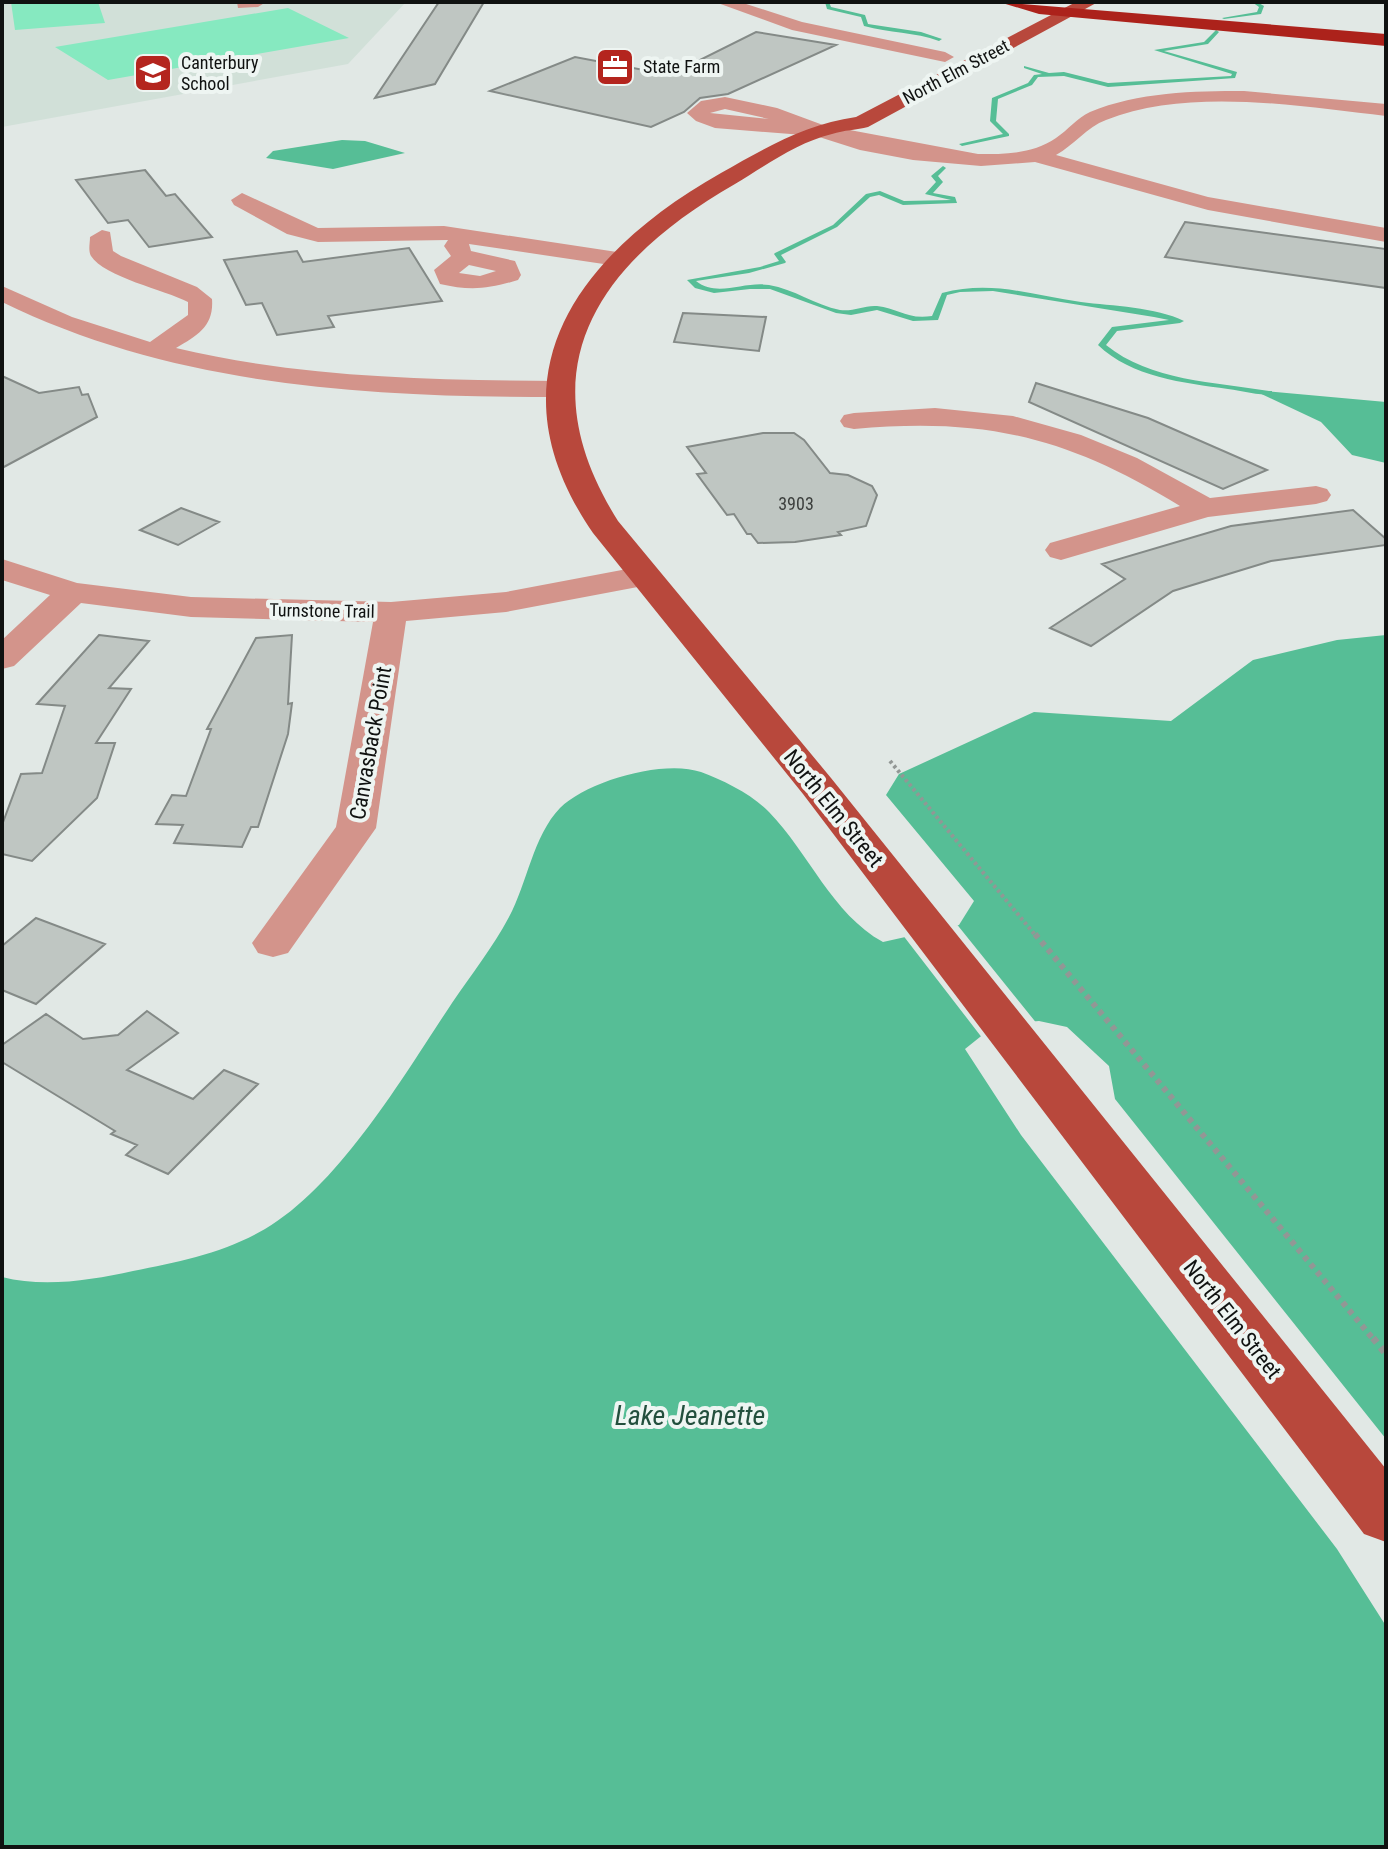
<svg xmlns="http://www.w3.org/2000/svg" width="1388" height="1849" font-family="'Roboto Condensed',sans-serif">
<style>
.built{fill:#d1e0d8}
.green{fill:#86e9c0}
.water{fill:#56be96}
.pier{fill:#e1e8e5}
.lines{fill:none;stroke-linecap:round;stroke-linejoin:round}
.stream{fill:#56be96;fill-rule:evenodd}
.building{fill:#bfc6c2;stroke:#848a87;stroke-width:2}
.path-far2{stroke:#929795;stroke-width:4;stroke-dasharray:3 3;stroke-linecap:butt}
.path-far1{stroke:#929795;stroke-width:6;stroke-dasharray:5 5;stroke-linecap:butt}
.path{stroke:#929795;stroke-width:7;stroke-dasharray:6 6;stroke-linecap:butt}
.minor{fill:#d3948b;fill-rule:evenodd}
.major{fill:#b8483c;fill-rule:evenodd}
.highway{fill:#ac221b;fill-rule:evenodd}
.labels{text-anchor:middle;stroke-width:8;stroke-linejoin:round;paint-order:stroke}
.far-poi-label{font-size:18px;fill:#101211;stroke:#eef5f2;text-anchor:start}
.far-street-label{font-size:18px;fill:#101211;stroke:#eef5f2}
.number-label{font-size:18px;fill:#3c3f3d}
.street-label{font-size:22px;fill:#101211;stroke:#eef5f2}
.near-water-label{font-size:28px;font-style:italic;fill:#234f3d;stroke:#eef5f2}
</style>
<rect width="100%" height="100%" fill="#e1e8e5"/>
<path class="built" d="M2,2H406L348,64L2,127Z"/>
<path class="green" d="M11,2H98L105,23L15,30Z
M288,8L349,38L108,80L55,47Z"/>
<path class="water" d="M342,140L365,141L405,153L333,169L266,158L273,151Z
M1253,390L1386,402V463L1352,455L1321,422Z
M1386,635V1439L1115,1099L1109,1066L1067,1027L1039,1021L995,1025L965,1049L1021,1135L1337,1549L1386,1626V1847H2V1277C44,1288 92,1280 133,1271C179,1262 224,1253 265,1229C340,1185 404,1075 452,1003C471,975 493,947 509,917C527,884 533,836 560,808C587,781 664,759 701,772C723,780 753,795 769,812C809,853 832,914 883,942L959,925L974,901L886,795L899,774L1034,712L1171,721L1253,660L1337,640Z"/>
<path class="pier" d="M955,922L1038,1025L996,1029L983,1039L902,934Z"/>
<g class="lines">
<path class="stream" d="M825,2H829L831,7L865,15L868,24L921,32L942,39L939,41C915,32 889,33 864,26L861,17L827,9Z
M1252,2H1257L1264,6L1261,14L1224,19L1222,18L1257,12L1259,7Z
M1216,30L1219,32L1208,44L1164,51L1237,72L1235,78L1108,87L1064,76L1038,77L1032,85L998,99L996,121L1009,134V136L962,146L959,144L1003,134L990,121L992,98L1028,83L1034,75L1042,74L1024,68V66L1049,73L1064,72L1108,83L1231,76L1232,74L1154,50L1204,42Z
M943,166L946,168L938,176L943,182L933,193L955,197L957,203L903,205L879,195L870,197L837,227L781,255L786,262L785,263L749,273L696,281C717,298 744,281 769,285C794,289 815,305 840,310C853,312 864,305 877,306C898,308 907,320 932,316L942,293C992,280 1032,295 1081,302C1112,306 1156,307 1184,321L1180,323L1117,331L1106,345C1150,381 1215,382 1269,391H1272V395C1258,395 1242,391 1228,389C1184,383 1131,377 1098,345L1112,327L1169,320L1154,317L993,291L960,292L947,295L938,320L913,321L877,310L851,315L836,313L770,289H750L714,293L695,288L687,280L760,267L779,261L774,254L775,253L833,225L866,194L880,191L904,201L951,200L925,194L936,182L931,176Z"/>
</g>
<path class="building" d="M439,2H484L435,84L375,98Z
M756,32L836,45L728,94L700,98L684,112L651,127L490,91L575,57L670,75Z
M145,170L166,196L175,194L212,237L149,247L128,220L108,223L76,180Z
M1185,222L1386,249V288L1165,257Z
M409,248L442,301L328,316L334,327L277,335L262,303L246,305L224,260L297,251L303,262Z
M683,313L766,317L759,351L674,342Z
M2,376L39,393L79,387L82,395L88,394L97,417L2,468Z
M1036,383L1148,418L1267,470L1223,489L1029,402Z
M763,433H794L804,440L830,473L848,475L872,486L877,495L866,526L838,532L841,535L795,542L758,543L751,534H747L734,514L727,515L697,474L706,473L687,447Z
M181,508L219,522L178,545L140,530Z
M1353,510L1386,539V545L1271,561L1173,591L1091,646L1050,628L1125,579L1102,564L1231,526Z
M99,635L149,641L109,688L131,689L96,743H115L97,798L32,861L2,854V825L21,774L42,773L65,706L37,704Z
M292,635L288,704L292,703L288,734L258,827H251L242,847L174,843L183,825L156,824L172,795L186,796L211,729H207L256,638Z
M36,918L105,944L36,1004L2,990V946Z
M147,1011L178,1033L127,1070L193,1099L224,1070L258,1084L168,1174L126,1155L137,1145L111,1134L115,1131L2,1062V1045L46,1014L83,1039L118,1035Z"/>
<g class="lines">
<path class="path-far2" d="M890,761L1036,936"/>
<path class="path-far1" d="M1035,934L1374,1340"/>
<path class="path" d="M1373,1338L1386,1354"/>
<path class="minor" d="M237,2H266L258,7L238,8Z
M715,2H740L802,22L945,52L954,57L945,62L792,30Z
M1244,91L1386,104V116C1300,106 1188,87 1106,120C1087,127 1074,145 1056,155L1208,197L1386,228V242L1208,210L1035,162L981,166L913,160L860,150L816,136L715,128L696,121L687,113L701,101L725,97L777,108L823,125L978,154C1006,154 1033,154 1056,138C1068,130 1077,118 1090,112C1138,92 1194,91 1244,91ZM725,109L769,119L710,113Z
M242,193L318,228L444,226L617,252L629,259L617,266L469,244L471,251L515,261L521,275L518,280C489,289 470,291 440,284L434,270L451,256L444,246L448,240L318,242L287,234L234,205L231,200ZM469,265L496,271L480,276L459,273Z
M102,230L110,232L113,251L121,256L197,287L212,299C214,326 198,335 176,348C301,378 431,380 559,381L569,383L573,389L569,395L559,397C368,397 176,387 2,302V286L72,317L150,342L188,315V302C165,290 104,277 91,256C88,251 90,243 90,237Z
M935,408L1013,416L1081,435L1137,458L1210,498L1316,486L1327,489L1331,495L1327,501L1316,504L1208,517L1061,560L1050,557L1045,550L1050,543L1180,506C1067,437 985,417 854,429L844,427L840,421L844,415L854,413Z
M2,559L77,583L191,597L391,602L506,592L643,566L654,569L659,576L654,583L643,586L506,612L406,621L376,828L288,953L273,957L258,953L252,943L336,827L373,622L191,617L81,603L14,666L2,669V640L50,595L2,580Z"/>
<path class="major" d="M1076,2H1098L868,127C857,130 844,130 832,134C798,142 765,166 735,184C597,263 523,370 618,521L831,778L1386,1469V1542L1364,1534L803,794L593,533C485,376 578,254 721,173C765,148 806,124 856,117Z"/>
<path class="highway" d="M999,2L1386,34V46L1039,14Z"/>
</g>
<defs>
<symbol id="office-square" viewBox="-11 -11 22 22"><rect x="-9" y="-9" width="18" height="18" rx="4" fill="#b4251e" stroke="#eef5f2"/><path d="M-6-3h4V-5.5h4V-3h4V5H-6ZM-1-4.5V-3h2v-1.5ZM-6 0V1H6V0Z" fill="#fff"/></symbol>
<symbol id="school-square" viewBox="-11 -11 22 22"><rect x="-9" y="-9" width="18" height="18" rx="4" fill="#b4251e" stroke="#eef5f2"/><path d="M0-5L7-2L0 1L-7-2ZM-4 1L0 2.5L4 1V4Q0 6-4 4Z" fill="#fff"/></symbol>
</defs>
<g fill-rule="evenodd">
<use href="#office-square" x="593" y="45" width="44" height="44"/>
<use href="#school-square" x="131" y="51" width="44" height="44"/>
</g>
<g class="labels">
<g class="far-poi-label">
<text x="181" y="69">Canterbury<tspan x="181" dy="21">School</tspan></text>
<text x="643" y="73">State Farm</text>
</g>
<g class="far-street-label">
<text transform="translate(956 72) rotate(-28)" y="6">North Elm Street</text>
<text transform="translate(322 611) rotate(1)" y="6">Turnstone Trail</text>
</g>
<g class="number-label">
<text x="796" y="510">3903</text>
</g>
<g class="street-label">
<text transform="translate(370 743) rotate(-80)" y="8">Canvasback Point</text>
<text transform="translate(834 808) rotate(51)" y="8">North Elm Street</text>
<text transform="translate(1233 1319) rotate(52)" y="8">North Elm Street</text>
</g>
<g class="near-water-label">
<text x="690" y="1425">Lake Jeanette</text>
</g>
</g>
<rect width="1388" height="1849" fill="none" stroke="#101211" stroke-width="8"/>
</svg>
